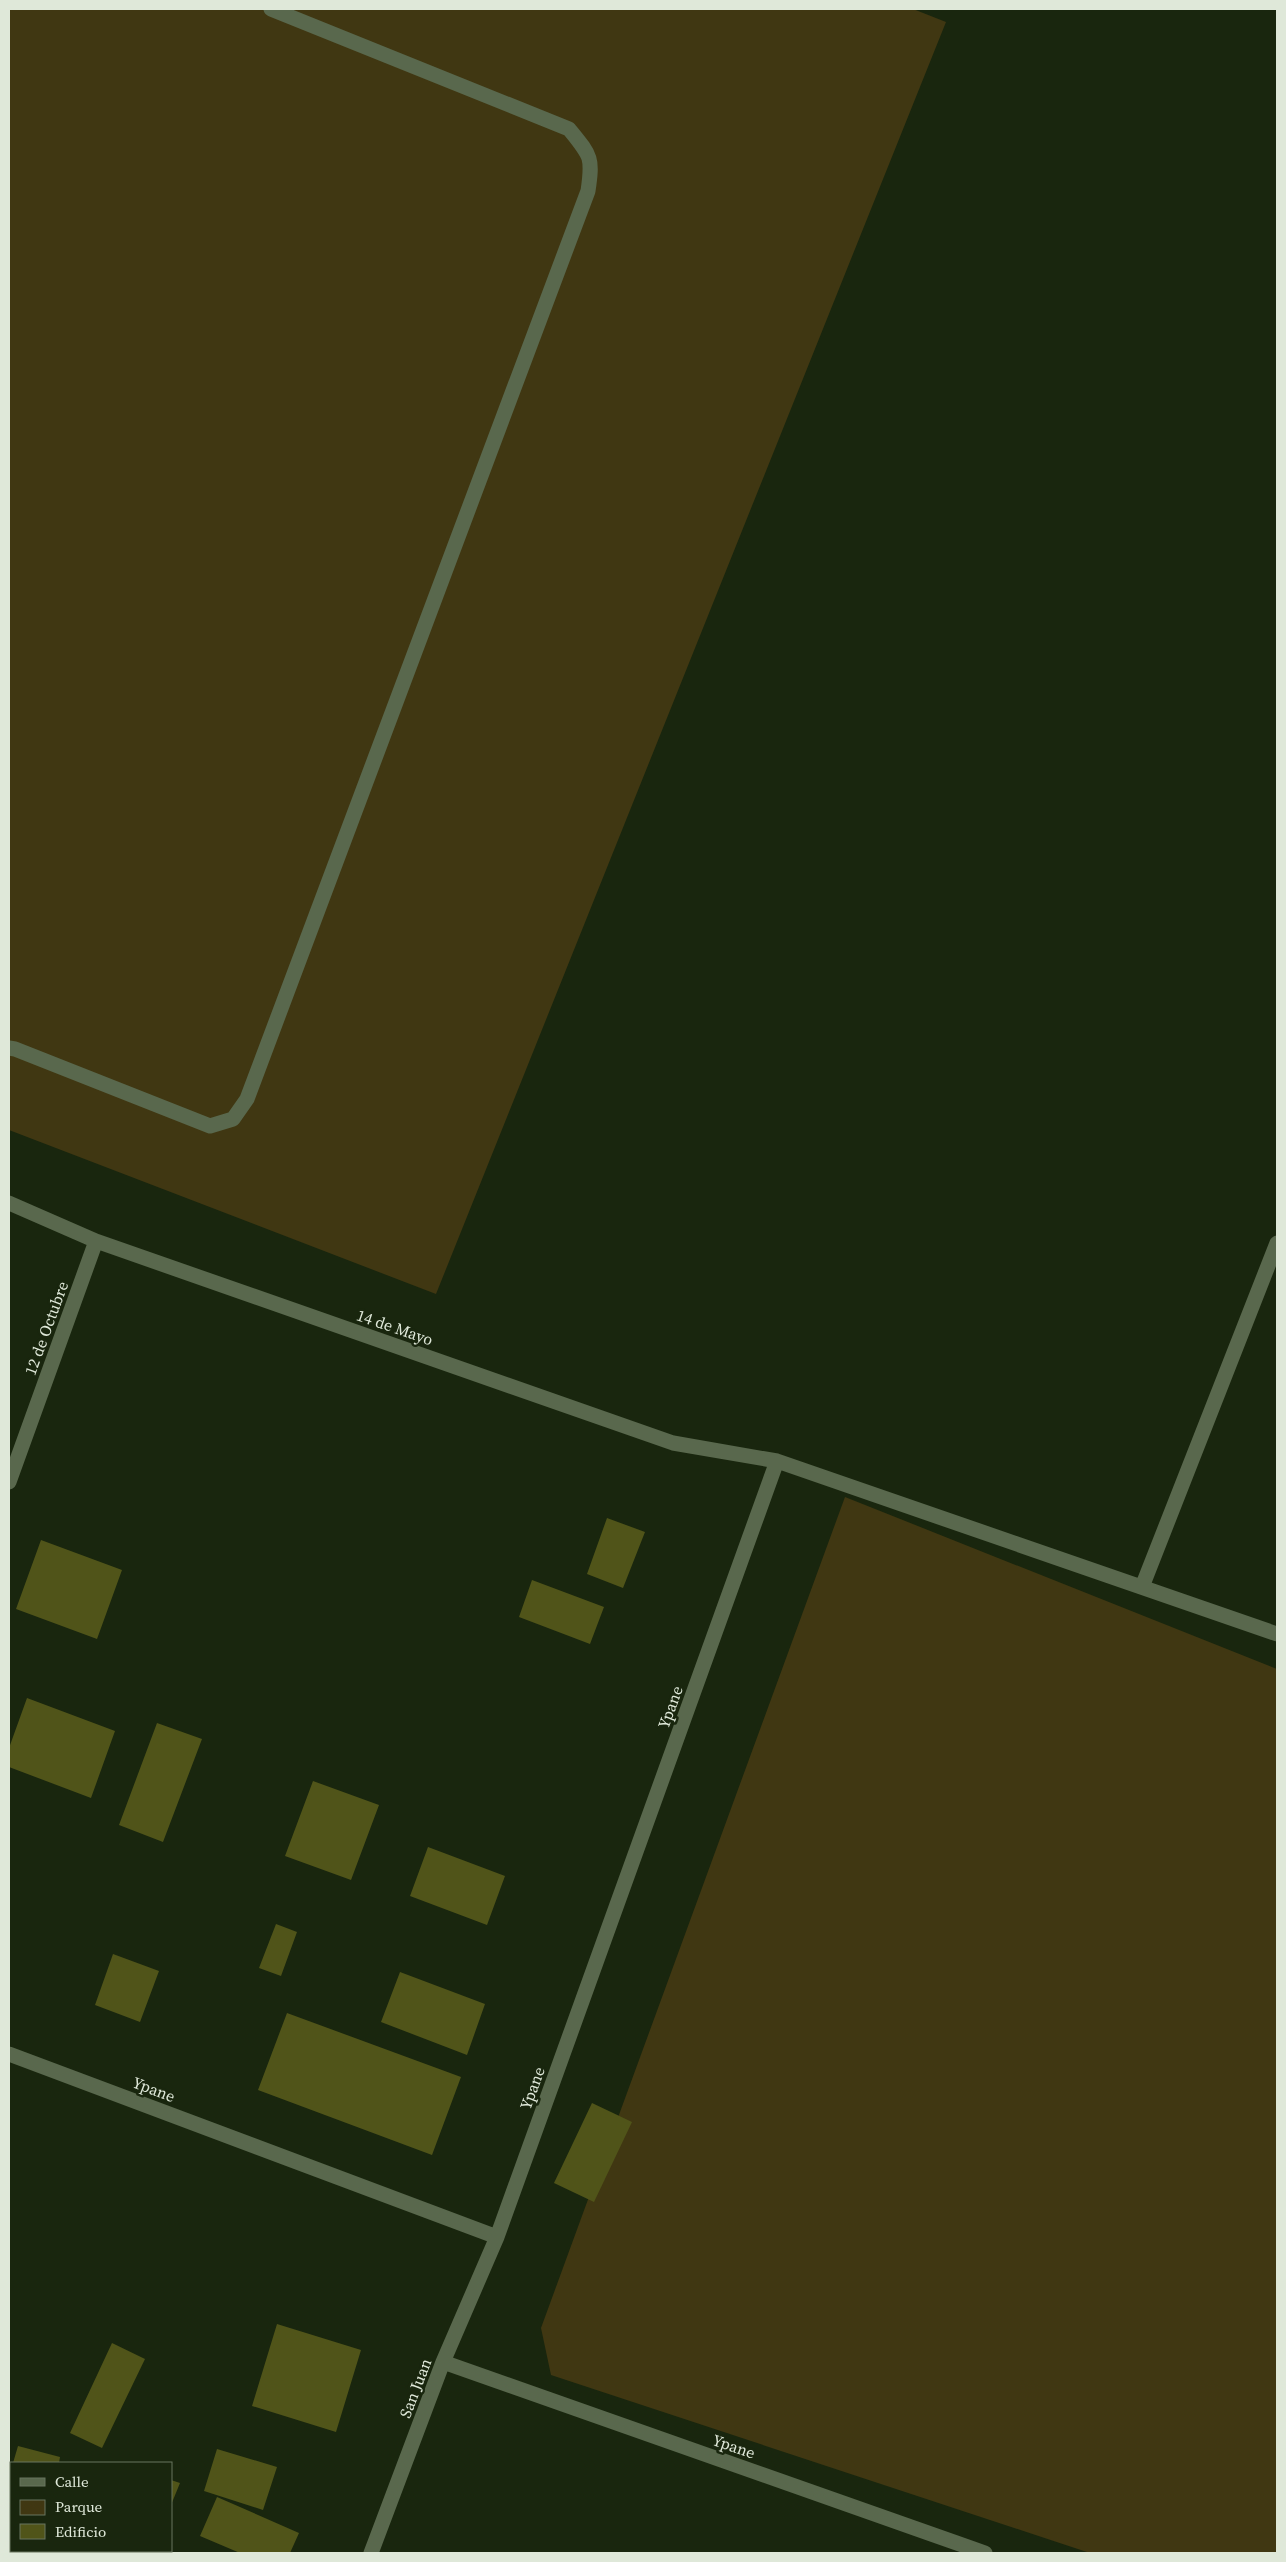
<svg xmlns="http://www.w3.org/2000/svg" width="1286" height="2562" font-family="'Source Serif 4',serif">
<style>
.green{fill:#403712}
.building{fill:#505419}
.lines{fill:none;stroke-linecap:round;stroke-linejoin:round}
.minor{stroke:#59684d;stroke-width:15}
.labels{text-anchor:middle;stroke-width:5;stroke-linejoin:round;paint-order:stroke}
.street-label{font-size:16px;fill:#dfe8d9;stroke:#19260e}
</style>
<rect width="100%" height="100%" fill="#19260e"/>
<path class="green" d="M9,9H913L946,22L436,1294L9,1130Z
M845,1497L1277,1669V2553H1090L551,2375L541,2328Z"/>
<path class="building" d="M607,1518L645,1532L623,1588L587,1574Z
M41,1540L122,1570L97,1639L16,1609Z
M532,1580L604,1607L590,1644L519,1617Z
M27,1698L115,1731L91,1798L9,1767V1748Z
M157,1723L202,1739L163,1842L119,1825Z
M313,1781L379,1805L351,1880L285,1856Z
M428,1847L505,1876L487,1925L410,1896Z
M276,1924L297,1932L281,1976L259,1968Z
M113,1954L159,1971L140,2022L95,2005Z
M400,1972L485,2004L467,2055L381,2022Z
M287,2013L461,2077L432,2155L258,2090Z
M592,2103L632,2122L594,2202L554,2183Z
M277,2324L361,2350L336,2432L252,2406Z
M112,2343L145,2359L102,2448L70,2433Z
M18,2446L60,2457L59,2463H13Z
M217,2449L277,2467L263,2510L204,2491Z
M11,2473V2491L9,2490Z
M171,2480L180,2483L171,2505Z
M217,2497L299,2533L290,2553H240L200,2536Z"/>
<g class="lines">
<path class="minor" d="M9,1048L15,1049L210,1126L233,1119L247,1099L588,191C593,157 591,156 569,129L271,9
M9,1203L96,1241L673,1443L777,1461L1277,1634
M9,1482L96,1241
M1142,1587L1277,1243
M9,2054L497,2237L777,1461
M443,2362L985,2553
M371,2553L443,2362L497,2237"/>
</g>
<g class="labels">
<g class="street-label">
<text transform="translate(395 1327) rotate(19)" y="6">14 de Mayo</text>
<text transform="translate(46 1328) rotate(-70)" y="6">12 de Octubre</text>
<text transform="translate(670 1707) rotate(-70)" y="6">Ypane</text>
<text transform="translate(532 2088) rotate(-70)" y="6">Ypane</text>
<text transform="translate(154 2089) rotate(21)" y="6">Ypane</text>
<text transform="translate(415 2388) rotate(-69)" y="6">San Juan</text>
<text transform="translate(734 2446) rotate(19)" y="6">Ypane</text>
</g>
</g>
<rect width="1286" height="2562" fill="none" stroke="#dfe8d9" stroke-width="20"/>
<rect x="10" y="2462" width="162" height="90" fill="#19260e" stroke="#68745f"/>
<rect x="20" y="2478" width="25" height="8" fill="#59684d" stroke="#68745f"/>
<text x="55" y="2487" font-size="15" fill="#dfe8d9">Calle</text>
<rect x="20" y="2500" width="25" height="15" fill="#403712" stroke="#68745f"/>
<text x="55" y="2512" font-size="15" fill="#dfe8d9">Parque</text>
<rect x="20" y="2524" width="25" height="15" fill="#505419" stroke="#68745f"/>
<text x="55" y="2537" font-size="15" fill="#dfe8d9">Edificio</text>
</svg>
